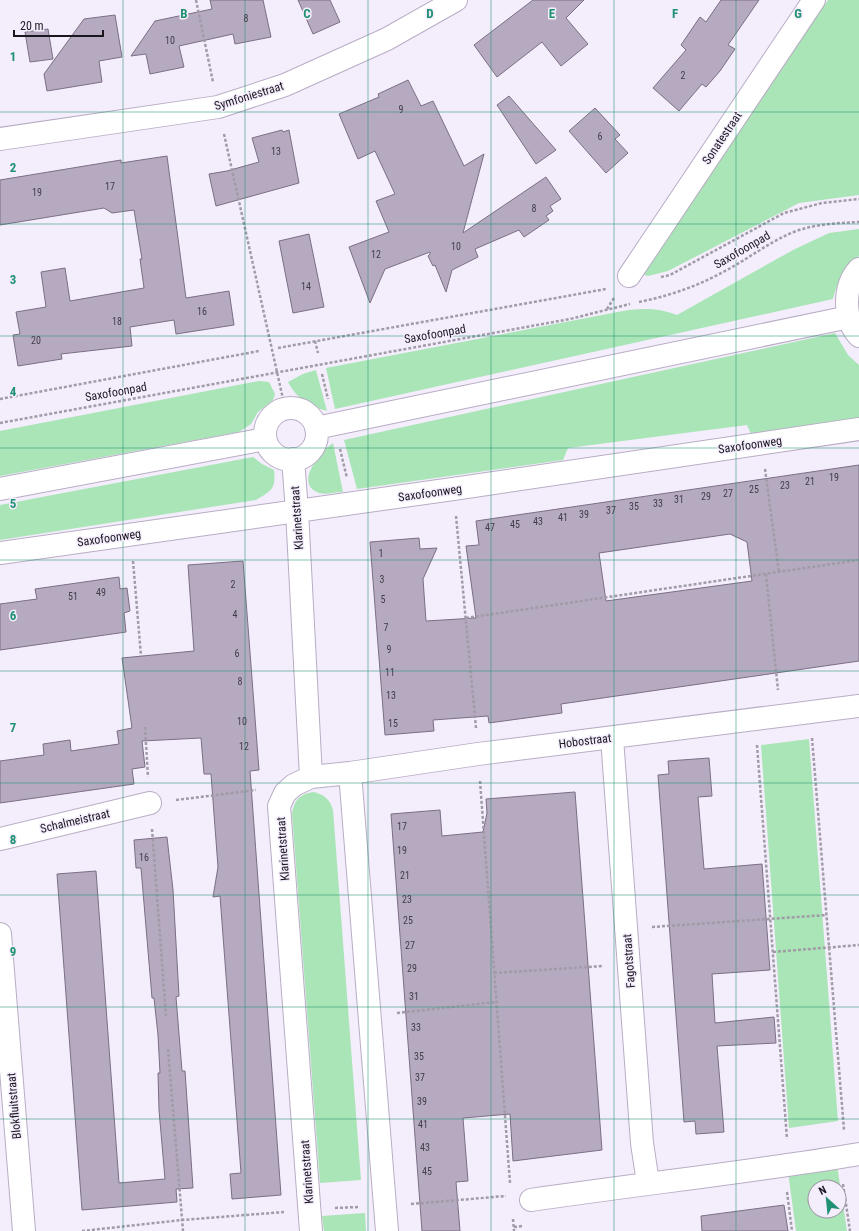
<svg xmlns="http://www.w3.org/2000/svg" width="859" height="1231" font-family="'Roboto Condensed',sans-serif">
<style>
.green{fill:#a9e5b6;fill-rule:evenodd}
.building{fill:#b6aac1;stroke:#7a6f84;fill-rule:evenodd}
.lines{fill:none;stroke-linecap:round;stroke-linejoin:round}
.minor-casing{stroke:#b9adc5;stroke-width:24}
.tertiary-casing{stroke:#b9adc5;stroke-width:24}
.path{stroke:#a19ba7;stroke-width:2.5;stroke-dasharray:3 2;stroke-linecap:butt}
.minor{stroke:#fff;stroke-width:22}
.tertiary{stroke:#fff;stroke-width:22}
.grid{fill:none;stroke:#209172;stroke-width:1;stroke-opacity:0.55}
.labels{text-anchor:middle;stroke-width:3;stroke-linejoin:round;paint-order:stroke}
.number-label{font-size:10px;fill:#423c48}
.street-label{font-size:12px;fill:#1b171f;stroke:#f4edfc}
.grid-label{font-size:13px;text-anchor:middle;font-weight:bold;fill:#209172;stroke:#f4edfc;stroke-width:3;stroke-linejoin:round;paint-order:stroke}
</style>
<rect width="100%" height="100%" fill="#f4edfc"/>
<path class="green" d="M828,0H859V195L799,203L668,271L648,276L642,274Z
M859,229V256C845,268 837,282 833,299L335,409L326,368L623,311C642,308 658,308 677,315L793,250L829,233Z
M835,333L848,355L859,365V418L752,436L747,425L568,448L563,460L357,489L344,440Z
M316,370L327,411C309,406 297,399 288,382L303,374Z
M259,381L269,382L275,394L273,400L258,412L251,424L239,432L0,476V431Z
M333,443L343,492C336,492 326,495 319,493C293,484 321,451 333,443Z
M253,457L262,464L274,470C276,489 272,490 256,500L0,540V505Z
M809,739L838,1121L789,1128L761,745Z
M314,792C324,795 330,799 333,810L361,1180L320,1183L292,813C294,801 300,793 314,792Z
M837,1165L847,1231H796L788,1172ZM815,1187H839V1211H815Z
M365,1213L366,1231H324L322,1216Z"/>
<path class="building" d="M210,0H263L271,37L235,44L233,34L179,46L184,67L150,74L146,54L131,56L155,21L212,9Z
M298,0H330L340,22L313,34Z
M533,0H584L566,18L588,44L561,66L542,42L497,77L474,45Z
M721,0H759L728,45L735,49L720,71L706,87L702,84L679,111L653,88L686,50L681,45L700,17L706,22Z
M115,15L122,57L99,61L102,82L47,91L44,74L84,19Z
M48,29L53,59L30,62L25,32Z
M408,80L421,106L433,101L464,166L484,154L463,233L546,177L561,199L550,206L553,211L546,216L549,220L524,237L519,230L475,249L478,257L452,270L446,292L435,265L433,266L428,256L430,254V252L385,269L370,303L349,247L389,232L376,201L395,194L375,151L358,159L339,114L379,97L378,94Z
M509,96L556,150L536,164L497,105Z
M595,108L620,135L615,139L628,153L606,173L569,131Z
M282,130L283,132L289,130L299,183L216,206L209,174L227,171L259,162L252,138Z
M167,156L186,298L229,291L234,325L176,334L174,320L130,327L132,346L61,354L62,359L18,366L13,335L20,334L16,312L46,307L41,272L65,268L70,301L144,288L140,259H142L134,210L112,213L104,208L0,225V180L121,160V163Z
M309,234L324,307L293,313L279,241Z
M859,465V661L561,704L562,713L489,723L488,716L433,720L434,731L385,735L370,542L419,538L420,549L437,548L423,579L426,621L476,618L466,546L479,545L476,521ZM730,534L747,542L752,581L606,601L599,553Z
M243,561L259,770L250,771L281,1195L232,1199L230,1174L241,1173L220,896L213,897L218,867L211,774H204L201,738L142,741L145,767L132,769L134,784L0,803V761L44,755L43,744L70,740L71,751L119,744L117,731L132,728L122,658L194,651L188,565Z
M119,577L120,589L127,588L130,611L124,613L126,632L0,650V604L37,599L35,589Z
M709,758L712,796L698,797L704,869L762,864L770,970L712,974L715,1023L774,1017L776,1043L717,1046L724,1132L696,1134L695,1121L684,1122L658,775L669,774L668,761Z
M575,792L602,1150L513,1161L510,1114L463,1118L468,1181L456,1182L460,1231H422L391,814L440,810L442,836L483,832L487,813L486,799Z
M167,837L173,890L179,996L176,997L182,1071H185L193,1188L176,1189L177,1202L82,1210L57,874L96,871L119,1183L165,1179L159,1110L158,1073H160L158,1035L154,998H152L141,868H136L134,840Z
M784,1205L788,1231H702L701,1216Z"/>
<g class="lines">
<defs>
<path id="minor" d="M0,139L218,107L285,85L387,39L456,0
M629,276L814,0
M293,459L297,511L311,777
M0,553L453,489L859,429
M612,738L642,1143L648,1183
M350,773L387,1231
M0,839L150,803
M0,934L24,1231
M531,1200C640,1184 750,1172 859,1154
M311,1231L279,806L285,793L294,785L311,777L350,773L478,754L859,706"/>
<path id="tertiary" d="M859,269C843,286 843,319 859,336
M265 434a26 26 0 1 1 52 0a26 26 0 1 1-52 0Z
M316,428L849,317
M0,489L265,439"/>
</defs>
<use href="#minor" class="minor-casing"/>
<use href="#tertiary" class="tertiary-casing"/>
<path class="path" d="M196,0L213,82
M224,134L285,408
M661,277L670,275L784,213L822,203L859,199
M639,302C669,296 698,286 725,271C750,258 771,240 799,230C818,224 839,223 859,222
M607,309L614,298
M315,341L318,353
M278,348L606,289
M322,374L328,399
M0,399L259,351
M0,423L570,319L630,304
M340,449L347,478
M765,469L779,572
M456,516L476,728
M133,561L141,656
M766,574L778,690
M466,618L859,560
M145,727L148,777
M812,738L844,1130
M757,745L787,1139
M480,781L510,1183
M176,800L256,790
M152,829L166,1016
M652,927L827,915
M773,952L859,945
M494,973L603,966
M397,1013L496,1002
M168,1049L183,1231
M843,1184L850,1231
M787,1192L792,1231
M411,1204L506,1196
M335,1208L358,1207
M513,1219L514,1231
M514,1227L523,1226
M82,1231L182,1220L284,1212"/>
<use href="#minor" class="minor"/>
<use href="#tertiary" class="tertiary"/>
</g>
<path class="grid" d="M123,0V1231M245,0V1231M368,0V1231M491,0V1231M614,0V1231M736,0V1231M0,112H859M0,224H859M0,336H859M0,448H859M0,560H859M0,671H859M0,783H859M0,895H859M0,1007H859M0,1119H859"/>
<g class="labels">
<g class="number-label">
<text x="246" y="22">8</text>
<text x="170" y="44">10</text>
<text x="683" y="79">2</text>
<text x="401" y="113">9</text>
<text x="600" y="140">6</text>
<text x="276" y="155">13</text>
<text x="110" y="190">17</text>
<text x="37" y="196">19</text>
<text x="534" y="212">8</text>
<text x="456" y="250">10</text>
<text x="376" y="258">12</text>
<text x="306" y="290">14</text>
<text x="202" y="315">16</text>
<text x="117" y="325">18</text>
<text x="36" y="344">20</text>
<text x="834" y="481">19</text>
<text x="810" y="485">21</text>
<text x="785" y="489">23</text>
<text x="754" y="493">25</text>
<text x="728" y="497">27</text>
<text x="706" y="500">29</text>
<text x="679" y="503">31</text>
<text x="658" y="507">33</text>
<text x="634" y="510">35</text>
<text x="611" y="514">37</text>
<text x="584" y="518">39</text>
<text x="563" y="521">41</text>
<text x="538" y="525">43</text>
<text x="515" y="528">45</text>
<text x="490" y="531">47</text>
<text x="381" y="557">1</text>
<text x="382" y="583">3</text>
<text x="233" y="588">2</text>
<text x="101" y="596">49</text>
<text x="73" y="600">51</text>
<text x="383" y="603">5</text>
<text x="235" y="618">4</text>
<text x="386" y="631">7</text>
<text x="389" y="653">9</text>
<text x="237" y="657">6</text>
<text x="390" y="676">11</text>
<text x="240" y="685">8</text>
<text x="391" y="699">13</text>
<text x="242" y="725">10</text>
<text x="393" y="727">15</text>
<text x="244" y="750">12</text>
<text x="402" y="830">17</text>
<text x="402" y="854">19</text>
<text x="144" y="861">16</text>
<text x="405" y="879">21</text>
<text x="407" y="903">23</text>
<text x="408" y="924">25</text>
<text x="410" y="949">27</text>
<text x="412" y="972">29</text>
<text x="414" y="1000">31</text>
<text x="416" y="1031">33</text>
<text x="419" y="1060">35</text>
<text x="420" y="1081">37</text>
<text x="422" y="1105">39</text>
<text x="423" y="1128">41</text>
<text x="425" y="1151">43</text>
<text x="427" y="1175">45</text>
</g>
<g class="street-label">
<text transform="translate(249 96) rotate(-17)" y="4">Symfoniestraat</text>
<text transform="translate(722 138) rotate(-56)" y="4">Sonatestraat</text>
<text transform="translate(742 250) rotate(-30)" y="4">Saxofoonpad</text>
<text transform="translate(435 334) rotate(-10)" y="4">Saxofoonpad</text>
<text transform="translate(116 392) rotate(-10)" y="4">Saxofoonpad</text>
<text transform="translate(750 445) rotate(-8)" y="4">Saxofoonweg</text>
<text transform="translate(430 493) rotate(-8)" y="4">Saxofoonweg</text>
<text transform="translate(297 518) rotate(-94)" y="4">Klarinetstraat</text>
<text transform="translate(109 538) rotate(-8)" y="4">Saxofoonweg</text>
<text transform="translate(585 741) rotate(-7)" y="4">Hobostraat</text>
<text transform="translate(75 821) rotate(-13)" y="4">Schalmeistraat</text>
<text transform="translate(283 849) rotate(-94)" y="4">Klarinetstraat</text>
<text transform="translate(629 961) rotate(-94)" y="4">Fagotstraat</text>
<text transform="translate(14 1106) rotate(-95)" y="4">Blokfluitstraat</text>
<text transform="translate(307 1172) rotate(-94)" y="4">Klarinetstraat</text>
</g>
</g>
<g class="grid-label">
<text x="184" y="18">B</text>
<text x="307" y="18">C</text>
<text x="430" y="18">D</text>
<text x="552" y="18">E</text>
<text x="675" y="18">F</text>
<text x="798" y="18">G</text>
<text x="13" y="61">1</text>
<text x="13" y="172">2</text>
<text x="13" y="284">3</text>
<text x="13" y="396">4</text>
<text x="13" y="508">5</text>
<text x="13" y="620">6</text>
<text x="13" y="732">7</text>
<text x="13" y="844">8</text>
<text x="13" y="956">9</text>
</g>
<g transform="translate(827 1199) rotate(333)"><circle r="19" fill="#f4edfc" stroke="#9d97a4"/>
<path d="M0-3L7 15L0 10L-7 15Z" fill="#209172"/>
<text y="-6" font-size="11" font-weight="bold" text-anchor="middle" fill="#1b171f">N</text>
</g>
<path d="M14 30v6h89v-6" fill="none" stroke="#1b171f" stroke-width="2"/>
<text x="20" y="30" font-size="12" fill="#1b171f" stroke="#f4edfc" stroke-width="3" paint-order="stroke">20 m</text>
</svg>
